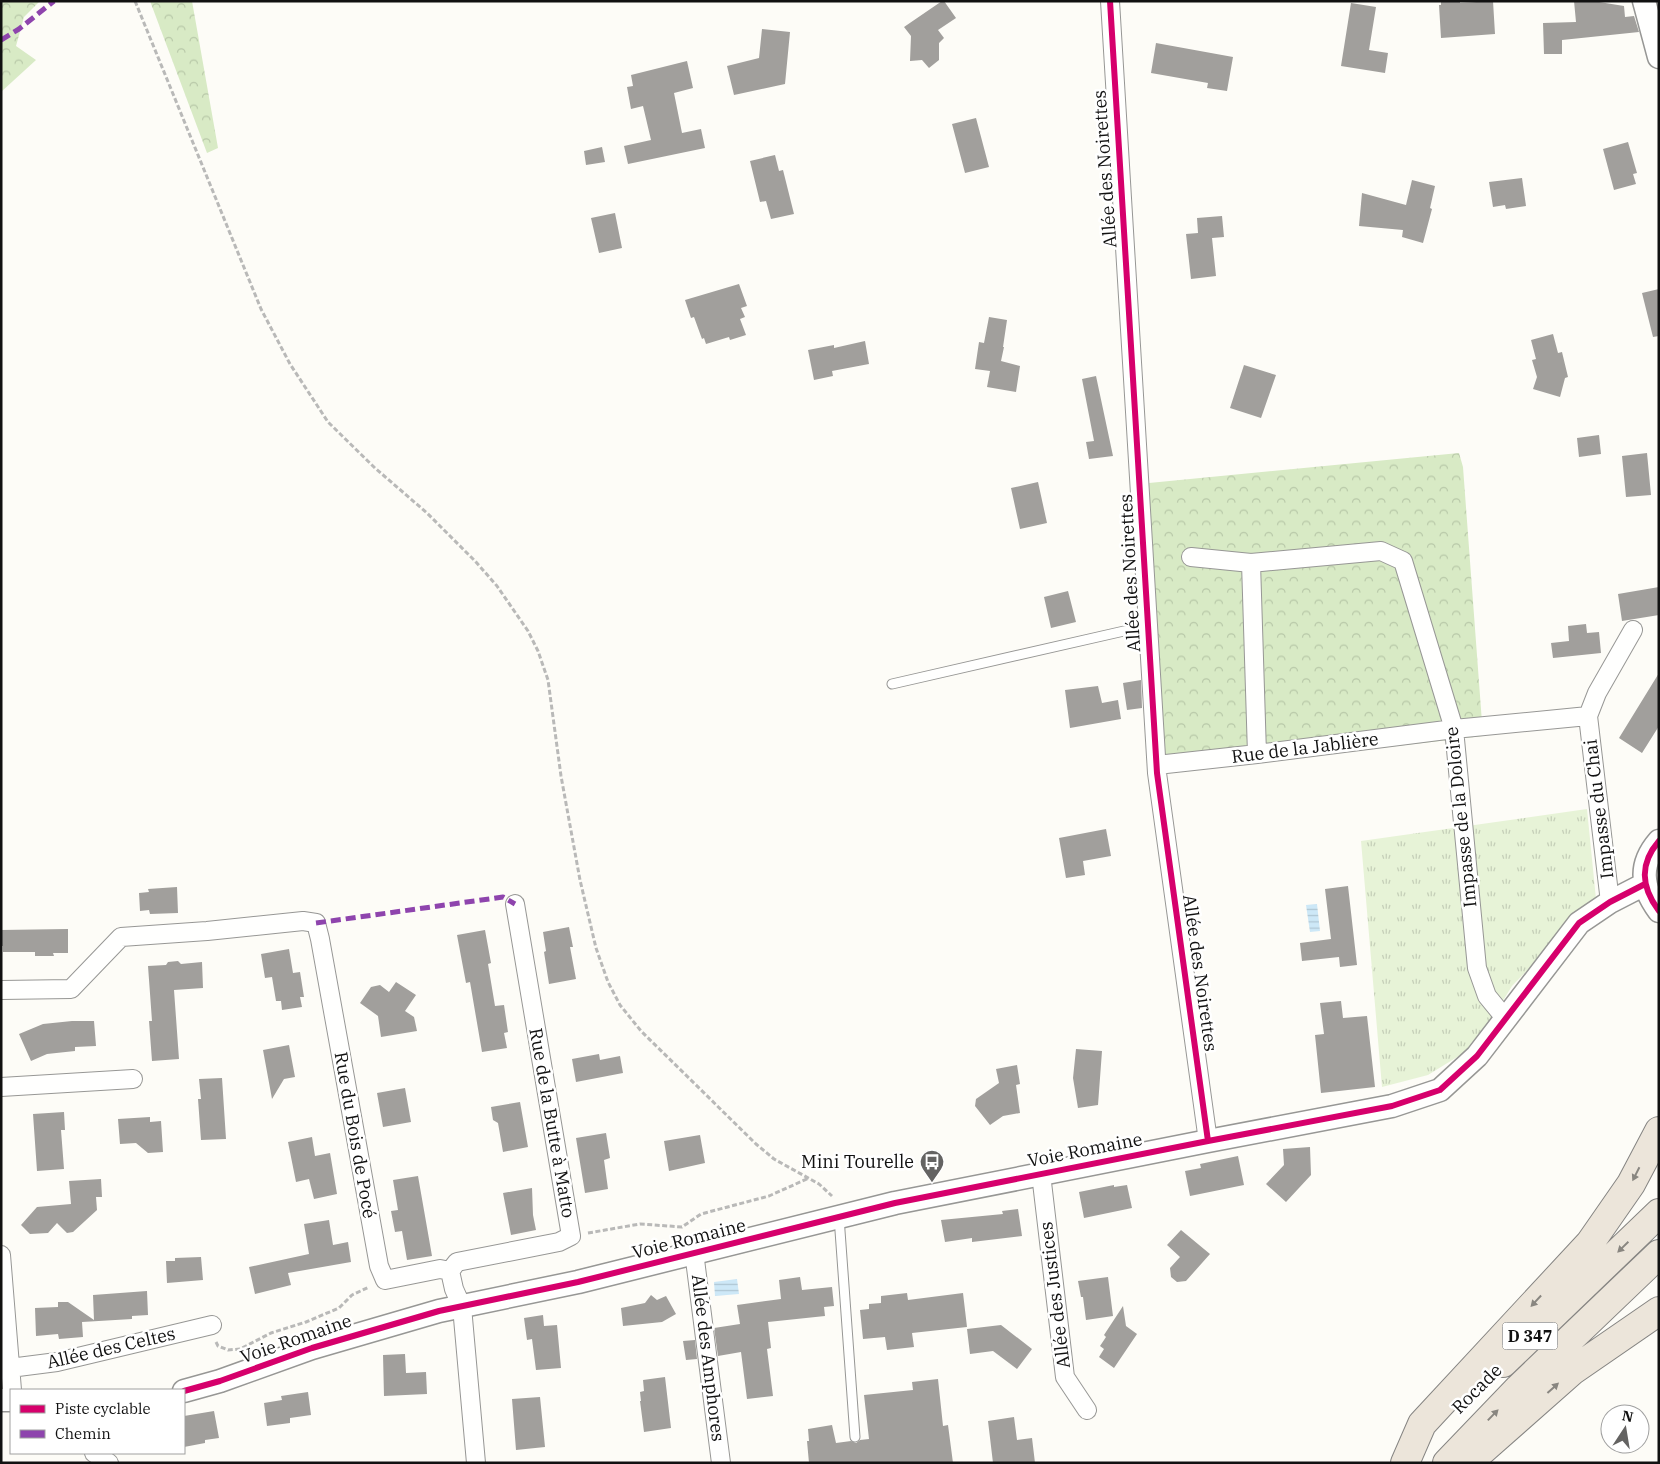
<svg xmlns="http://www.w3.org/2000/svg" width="1660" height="1464" font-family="'IBM Plex Serif',serif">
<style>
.grass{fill:url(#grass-tufts)}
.forest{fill:url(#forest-crowns)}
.water{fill:url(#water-rules)}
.building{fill:#a19f9c}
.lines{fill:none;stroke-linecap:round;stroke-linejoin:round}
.service-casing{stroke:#979795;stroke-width:11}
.minor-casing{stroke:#979795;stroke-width:20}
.tertiary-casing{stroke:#979795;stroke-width:25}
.trunk-casing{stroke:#858482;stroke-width:30}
.path{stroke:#b9b9b8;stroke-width:3;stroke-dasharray:5 2.5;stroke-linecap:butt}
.service{stroke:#fffffe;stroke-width:9}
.minor{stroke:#fffffe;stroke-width:18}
.tertiary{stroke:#fffffe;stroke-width:22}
.trunk{stroke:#ece5da;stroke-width:28}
.quiet{stroke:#8e44ad;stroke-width:5;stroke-dasharray:10 5;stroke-linecap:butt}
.cycleway-casing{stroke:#fff;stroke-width:9}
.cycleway{stroke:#d6006c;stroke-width:6}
.oneway{fill:#898680}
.labels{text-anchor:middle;stroke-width:5;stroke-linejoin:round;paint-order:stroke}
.shield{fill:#fff;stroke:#585858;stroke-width:1}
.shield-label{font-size:16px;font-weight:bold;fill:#111}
.street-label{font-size:18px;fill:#111;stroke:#fff}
.poi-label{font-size:18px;fill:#111;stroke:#fff;text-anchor:end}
</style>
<defs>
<pattern id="grass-tufts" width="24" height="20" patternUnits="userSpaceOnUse" patternTransform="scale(1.25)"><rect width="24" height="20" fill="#e7f3d7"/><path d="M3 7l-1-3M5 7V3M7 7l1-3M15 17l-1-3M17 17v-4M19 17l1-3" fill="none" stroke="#c5cfb8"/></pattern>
<pattern id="forest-crowns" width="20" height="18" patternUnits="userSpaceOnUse" patternTransform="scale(1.25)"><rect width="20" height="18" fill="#d8eac5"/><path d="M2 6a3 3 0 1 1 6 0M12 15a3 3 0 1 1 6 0" fill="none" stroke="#b8c8a8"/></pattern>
<pattern id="water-rules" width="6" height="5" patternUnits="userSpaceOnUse" patternTransform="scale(1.25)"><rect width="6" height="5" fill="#cde8f7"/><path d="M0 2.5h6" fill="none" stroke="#afc6d3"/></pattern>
</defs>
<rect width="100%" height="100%" fill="#fdfcf7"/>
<path class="grass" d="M1587,809L1596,899L1512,986L1475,1046L1428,1075L1382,1087L1361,841Z"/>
<path class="forest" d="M1,1H40L24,17L16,46L36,60L1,92Z
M150,1H192L218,148L207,153Z
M1459,453L1463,467L1483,736L1163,773L1149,483Z"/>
<path class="water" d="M1317,904L1320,931L1310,932L1306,905Z
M737,1279L739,1294L715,1296L714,1282Z"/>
<path class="building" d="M942,1H944L956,18L938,30L944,38L939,43V60L929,68L922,60L910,61L911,36L904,27Z
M1460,1V3L1493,1L1495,34L1441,38L1439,5H1441V2Z
M1574,1H1593L1624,6L1625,17L1634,16L1639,32L1562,40V54H1544L1543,23L1576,22Z
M1351,3L1376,7L1369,50L1388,53L1385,73L1341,66Z
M762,29L790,32L785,84L734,95L727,66L759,58Z
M1156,43L1233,57L1227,91L1207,88L1208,83L1151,73Z
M687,61L693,88L674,93L682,133L701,129L705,148L628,164L624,146L651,140L643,106L631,109L627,87L633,86L631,75Z
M976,118L989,167L965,173L952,124Z
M1628,142L1637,173L1633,174L1636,184L1614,190L1603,149Z
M602,147L605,162L586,165L584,151Z
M775,155L779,171L783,170L794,214L771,219L766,201L760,202L750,161Z
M1522,178L1526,206L1506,209L1505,205L1493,207L1489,182Z
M1412,180L1435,186L1430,208L1432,209L1423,243L1402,237L1403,230L1359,226L1362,193L1406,205Z
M615,213L622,248L599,253L591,218Z
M1222,216L1224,237L1212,238L1216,276L1191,279L1186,234L1198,233L1197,218Z
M739,284L747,306L741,308L745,317L740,319L746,335L730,340L729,337L706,344L704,338L702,339L694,317L691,318L685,300Z
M1659,289V336L1653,337L1642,293Z
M989,317L1007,320L1003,347H1004L1001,361L1020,366L1016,392L987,387L990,371L975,369L979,342L984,343Z
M1553,334L1558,353L1562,352L1568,377L1565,378L1560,397L1533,389L1537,377L1532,360L1536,359L1531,340Z
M865,341L869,364L832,371L833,376L814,380L808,350L834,345V348Z
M1244,365L1276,375L1261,418L1230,408Z
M1096,376L1113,456L1089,459L1086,442L1094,441L1082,379Z
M1599,435L1601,454L1579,457L1577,438Z
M1647,453L1651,495L1626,497L1622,456Z
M1038,482L1047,523L1020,529L1011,488Z
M1659,587V615L1622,621L1618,594Z
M1068,591L1076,622L1051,628L1044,597Z
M1586,624L1587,633L1599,632L1601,653L1553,658L1551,643L1569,641L1568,626Z
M1659,673V726L1642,753L1619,738Z
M1141,680L1142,708L1127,710L1123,683Z
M1098,686L1102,703L1118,700L1121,719L1070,728L1065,690Z
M1106,829L1111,856L1083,861L1085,875L1066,878L1059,838Z
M1348,886L1357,965L1340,967L1339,957L1302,961L1300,943L1331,939L1325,889Z
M177,887L178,913L150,914L149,910L140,911L139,893L149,892L148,889Z
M569,927L573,947H570L576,979L549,984L544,952L546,951L543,932Z
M68,929V953H53L54,956H35V952H3V946H1V930Z
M485,930L491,963L488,964L495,1006L504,1005L508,1032L504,1033L507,1048L482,1052L470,982L466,983L457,935Z
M289,949L293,973L300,972L304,997H300L302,1007L282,1010L281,1001H276L272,977L265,978L261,954Z
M178,961L181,964L202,962L203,988L174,990L179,1059L152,1061L149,1021H152L148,966L166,965L168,962Z
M396,982L416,995L405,1011L414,1017L417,1031L381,1037L378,1016L360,1003L371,987L380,985L389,992Z
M1341,1001L1343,1018L1367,1016L1375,1087L1321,1093L1315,1035L1324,1034L1320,1003Z
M72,1021H94L96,1046L75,1047V1051L47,1054L31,1061L19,1034L43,1024Z
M289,1045L295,1077L284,1079L272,1099L263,1050Z
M1076,1049L1102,1051L1098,1105L1078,1108L1073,1078Z
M599,1054L600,1060L620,1056L623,1073L576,1082L572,1059Z
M1017,1065L1020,1084L1016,1085L1020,1113L1003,1116L990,1125L975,1106L976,1099L999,1083L996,1069Z
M222,1078L226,1139L201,1140L198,1099H201L199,1079Z
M405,1088L411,1122L383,1127L377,1093Z
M520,1102L528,1147L503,1152L498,1123L493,1120L491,1107Z
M64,1112L65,1130H61L64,1169L37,1171L33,1114Z
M150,1117V1122L161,1121L163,1152L148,1153L136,1143L120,1144L118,1119Z
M606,1133L610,1158L604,1160L608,1189L585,1193L576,1138Z
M700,1135L705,1163L669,1171L664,1141Z
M312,1137L315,1156L330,1153L337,1194L314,1199L309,1179L296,1182L288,1142Z
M1310,1147L1311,1175L1286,1202L1266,1184L1284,1165L1283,1149Z
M1238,1156L1244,1185L1190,1196L1185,1171L1201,1168L1200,1164Z
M418,1176L432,1256L407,1260L402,1231L395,1232L391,1211L398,1210L393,1180Z
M101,1179L102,1197H96L97,1210L73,1232L67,1233L57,1223L48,1233L30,1234L21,1225L37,1207L71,1204L69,1181Z
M1114,1185V1187L1127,1185L1132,1208L1084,1218L1079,1192Z
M532,1188L533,1215L536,1230L511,1235L503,1193Z
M1018,1209L1022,1236L972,1242V1238L945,1242L941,1220L1003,1214L1002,1211Z
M329,1220L333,1245L348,1242L351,1262L288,1273L291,1285L255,1294L249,1267L309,1254L304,1224Z
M1181,1230L1210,1254L1186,1281L1177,1282L1171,1277L1170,1268L1180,1257L1167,1245Z
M201,1257L203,1280L167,1283L166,1261H175V1258Z
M800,1277L802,1290L832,1287L834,1306L824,1307L825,1316L768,1322L771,1348L767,1349L773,1396L747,1399L741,1352L718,1356L714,1328L740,1324L737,1305L781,1299L779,1280Z
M1108,1277L1113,1316L1086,1320L1083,1297H1081L1078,1281Z
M147,1291L148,1315L132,1316V1319L82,1322L83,1337L59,1339L58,1334L36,1336L35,1308L58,1307V1302H68L94,1320L93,1295Z
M907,1293L908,1300L963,1293L967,1327L912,1333L914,1347L887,1350L885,1337L863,1339L860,1310L869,1309V1304L881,1303V1296Z
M651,1295L657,1300L666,1296L676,1314L662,1322L623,1326L621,1308L645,1303Z
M1123,1306L1126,1326L1137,1334L1114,1368L1099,1357L1104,1349L1100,1346L1106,1337L1104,1335Z
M543,1315L544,1326L557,1325L561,1368L536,1370L532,1339L527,1340L524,1318Z
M1001,1325L1032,1349L1017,1369L993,1351L970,1354L967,1329Z
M695,1340L697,1359L686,1360L683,1341Z
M405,1354L406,1373L426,1372L427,1394L384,1396L383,1355Z
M665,1377L671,1428L644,1432L640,1401H641L640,1392L644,1391L643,1380Z
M938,1379L943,1426L948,1425L953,1463H809L807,1441H809L808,1429L832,1425L836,1443L851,1441L856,1443L860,1440L869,1439L864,1395L913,1390L912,1382Z
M308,1392L311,1415L290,1418V1423L267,1426L264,1403L282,1400L281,1396Z
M540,1397L545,1447L516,1450L512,1399Z
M214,1411L219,1438L205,1440V1443L184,1447V1416Z
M1014,1417L1017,1440L1032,1438L1035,1463H993L988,1421Z"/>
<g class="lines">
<defs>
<path id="service" d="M892,684L1124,631L1148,629
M839,1217L855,1437"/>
<path id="minor" d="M1110,1L1157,773L1208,1141
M1191,557L1251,563L1381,551L1403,561L1454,729L1477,968L1487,996L1505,1018
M1251,563L1257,754
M1157,765L1257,754L1454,729L1588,716
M1610,902L1588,716L1597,693L1633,630
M1,990L71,989L121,937L207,931L303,921L316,923L320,939L379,1266L385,1280L440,1269L450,1271
M1,1087L133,1079
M1041,1174L1065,1377L1087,1410
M694,1252L721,1463
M1,1255L12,1390
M10,1368L57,1362L212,1325
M94,1453L109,1463
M476,1463L462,1307L454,1289L450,1271L457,1262L559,1242L571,1236L515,904"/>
<path id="tertiary" d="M1644,1L1659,57
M1659,841C1639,864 1641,887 1659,911
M184,1391L220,1381L312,1348L439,1311L578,1282L895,1203L1208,1141L1392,1106L1440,1090L1477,1056L1579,923L1610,902L1645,884
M1,1400H11"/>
<path id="trunk" d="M1503,1363L1659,1213
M1478,1454L1572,1371L1659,1311
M1405,1463L1422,1424L1590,1243L1631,1184L1659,1131
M1447,1463L1519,1388L1659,1254"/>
</defs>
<use href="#service" class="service-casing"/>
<use href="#minor" class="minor-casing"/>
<use href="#tertiary" class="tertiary-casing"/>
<use href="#trunk" class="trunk-casing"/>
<path class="path" d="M135,1L261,309L290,364L328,422L375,468L427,513L475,561L497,586L528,631L538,651L548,680L561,776L580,880L596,948L608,982L620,1005L641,1031L756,1144L774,1159L819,1184L832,1196
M588,1233L640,1224L682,1227L701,1214L769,1196L809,1178
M216,1342L218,1346L228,1350L240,1349L271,1333L306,1322L339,1308L352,1295L369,1287"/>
<use href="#service" class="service"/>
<use href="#minor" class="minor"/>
<use href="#tertiary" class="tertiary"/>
<use href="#trunk" class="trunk"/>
<path class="quiet" d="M1,40L19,29L54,1
M316,923L503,897L515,904"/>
<defs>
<path id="cycleway" d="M1110,1L1157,773L1208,1141
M1659,841C1639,864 1641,887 1659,911
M184,1391L220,1381L312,1348L439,1311L578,1282L895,1203L1208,1141L1392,1106L1440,1090L1477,1056L1579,923L1610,902L1645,884"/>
</defs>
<use href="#cycleway" class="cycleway-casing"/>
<use href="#cycleway" class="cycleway"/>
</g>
<defs><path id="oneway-solid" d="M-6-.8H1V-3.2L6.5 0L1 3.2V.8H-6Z" transform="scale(1.25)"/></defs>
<g class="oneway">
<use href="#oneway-solid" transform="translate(1636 1174) rotate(117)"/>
<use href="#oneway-solid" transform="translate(1623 1247) rotate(136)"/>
<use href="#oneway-solid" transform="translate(1536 1301) rotate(133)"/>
<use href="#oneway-solid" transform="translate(1553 1388) rotate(-42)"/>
<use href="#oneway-solid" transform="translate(1493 1415) rotate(-46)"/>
</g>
<defs>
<symbol id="bus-pin" viewBox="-11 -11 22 30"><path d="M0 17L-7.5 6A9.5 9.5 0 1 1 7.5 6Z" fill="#646362" stroke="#fff"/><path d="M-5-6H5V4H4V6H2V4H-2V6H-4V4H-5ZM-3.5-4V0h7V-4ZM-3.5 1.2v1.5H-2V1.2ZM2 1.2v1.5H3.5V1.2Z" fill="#fff"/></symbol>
</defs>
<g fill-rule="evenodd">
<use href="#bus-pin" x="918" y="1148" width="28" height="38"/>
</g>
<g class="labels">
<rect class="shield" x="1502.5" y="1322.5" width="55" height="27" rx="4"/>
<g class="shield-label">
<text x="1530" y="1342">D 347</text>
</g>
<g class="street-label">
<text transform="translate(1105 169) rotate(-94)" y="6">Allée des Noirettes</text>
<text transform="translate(1130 573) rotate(-93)" y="6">Allée des Noirettes</text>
<text transform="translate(1305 748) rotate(-7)" y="6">Rue de la Jablière</text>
<text transform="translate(1599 809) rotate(-97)" y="6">Impasse du Chai</text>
<text transform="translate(1461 817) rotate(-96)" y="6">Impasse de la Doloire</text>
<text transform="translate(1200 973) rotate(82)" y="6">Allée des Noirettes</text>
<text transform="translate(552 1123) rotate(80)" y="6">Rue de la Butte à Matto</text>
<text transform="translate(355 1135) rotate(80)" y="6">Rue du Bois de Pocé</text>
<text transform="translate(1085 1150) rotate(-11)" y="6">Voie Romaine</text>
<text transform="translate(689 1239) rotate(-14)" y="6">Voie Romaine</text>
<text transform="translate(1055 1295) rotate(-97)" y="6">Allée des Justices</text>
<text transform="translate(296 1339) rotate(-19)" y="6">Voie Romaine</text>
<text transform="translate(111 1348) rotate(-13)" y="6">Allée des Celtes</text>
<text transform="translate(708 1358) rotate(83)" y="6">Allée des Amphores</text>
<text transform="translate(1477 1389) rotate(-45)" y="6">Rocade</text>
</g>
<g class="poi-label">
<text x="914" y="1168">Mini Tourelle</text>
</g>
</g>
<rect width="1660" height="1464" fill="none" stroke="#111111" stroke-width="5"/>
<rect x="10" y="1389" width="175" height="65" fill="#ffffff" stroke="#a0a0a0"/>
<rect x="20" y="1405" width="25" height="8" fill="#d6006c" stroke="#a0a0a0"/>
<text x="55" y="1414" font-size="15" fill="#111111">Piste cyclable</text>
<rect x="20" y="1430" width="25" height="8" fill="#8e44ad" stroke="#a0a0a0"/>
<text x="55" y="1439" font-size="15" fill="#111111">Chemin</text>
<g transform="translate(1625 1429) rotate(12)"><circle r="24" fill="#ffffff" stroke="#a0a0a0"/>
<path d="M0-4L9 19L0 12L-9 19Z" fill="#646362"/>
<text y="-8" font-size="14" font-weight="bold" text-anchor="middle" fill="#111111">N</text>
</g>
</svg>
